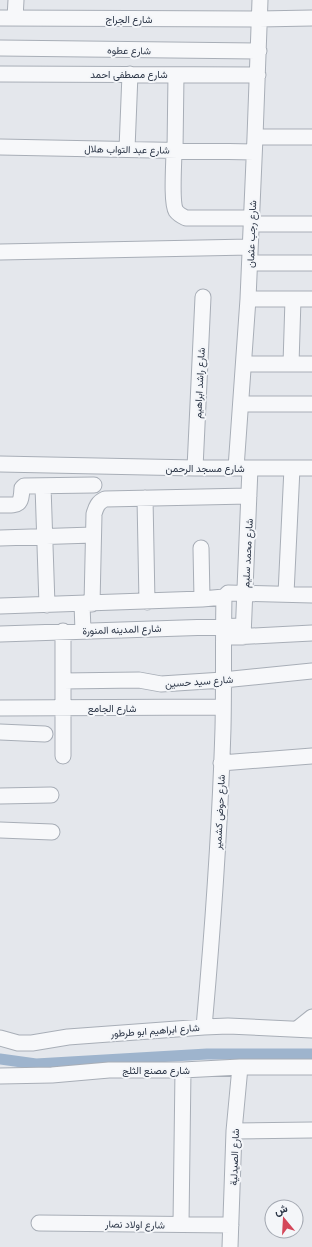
<svg xmlns="http://www.w3.org/2000/svg" width="312" height="1247" font-family="Raleway,Vazirmatn,sans-serif">
<style>
.lines{fill:none;stroke-linecap:round;stroke-linejoin:round}
.canal{stroke:#9eb4cd;stroke-width:11}
.minor-casing{stroke:#a8aeb7;stroke-width:17}
.minor{stroke:#f7f8fa;stroke-width:15}
.labels{text-anchor:middle;stroke-width:4;stroke-linejoin:round;paint-order:stroke}
.street-label{font-size:10px;fill:#2a3445;stroke:#f4f6f9}
</style>
<rect width="100%" height="100%" fill="#e4e7ec"/>
<g class="lines">
<path class="canal" d="M0,1059L36,1064L207,1054H312"/>
<defs>
<path id="minor" d="M0,18L259,19L312,18
M15,18L16,0
M0,48L259,51
M0,74L258,75
M255,137H312
M0,147L254,152
M127,149L130,74
M174,150C174,162 171,203 176,211C179,215 182,216 186,218H251
M175,150L176,75
M251,224H312
M0,252L250,247
M250,263H312
M248,299H312
M244,364H312
M291,364L293,299
M241,404H312
M0,464L195,468H312
M195,468L203,297
M236,468L248,299L255,137L260,0
M43,486L47,605
M145,498L147,602
M0,505C18,505 21,507 22,488L24,486L94,485
M0,538L93,535
M201,548L202,599
M286,594L292,468
M82,604L83,631
M92,604L94,514C96,507 98,502 105,499L249,496
M0,606L202,599L224,597L228,593L312,595
M63,631V756
M0,634L243,626
M233,637L312,633
M243,637L250,468
M63,681L139,680L161,684L223,680L312,671
M0,708L223,707
M0,732L45,734
M221,763L312,756
M0,796L51,795
M0,830L52,832
M204,1027C213,927 220,827 223,728C224,684 223,641 224,597
M297,1029L312,1017
M0,1038L18,1043H32L68,1037L204,1027L228,1026L312,1030
M0,1076L52,1075L109,1070H183L240,1067H312
M234,1131L312,1130
M39,1223L231,1225
M181,1224L183,1070
M230,1247L234,1131L240,1067"/>
</defs>
<use href="#minor" class="minor-casing"/>
<use href="#minor" class="minor"/>
</g>
<g class="labels">
<g class="street-label">
<text x="129" y="23">شارع الجراج</text>
<text transform="translate(129 50) rotate(1)" y="4">شارع عطوه</text>
<text x="129" y="78">شارع مصطفى احمد</text>
<text transform="translate(127 149) rotate(1)" y="4">شارع عبد التواب هلال</text>
<text transform="translate(251 234) rotate(-88)" y="4">شارع رجب عثمان</text>
<text transform="translate(199 383) rotate(-87)" y="4">شارع راشد ابراهيم</text>
<text x="205" y="472">شارع مسجد الرحمن</text>
<text transform="translate(247 553) rotate(-87)" y="4">شارع محمد سليم</text>
<text transform="translate(122 629) rotate(-2)" y="4">شارع المدينه المنورة</text>
<text transform="translate(199 681) rotate(-4)" y="4">شارع سيد حسين</text>
<text x="112" y="712">شارع الجامع</text>
<text transform="translate(219 812) rotate(-87)" y="4">شارع حوض كشمير</text>
<text transform="translate(155 1030) rotate(-4)" y="4">شارع ابراهيم ابو طرطور</text>
<text x="156" y="1074">شارع مصنع الثلج</text>
<text transform="translate(234 1157) rotate(-88)" y="4">شارع الصيدلية</text>
<text transform="translate(135 1224) rotate(1)" y="4">شارع اولاد نصار</text>
</g>
</g>
<g transform="translate(284 1219) rotate(342)"><circle r="19" fill="#f4f6f9" stroke="#a3a8b1"/>
<path d="M0-3L7 15L0 10L-7 15Z" fill="#d44659"/>
<text y="-6" font-size="11" font-weight="bold" text-anchor="middle" fill="#2a3445">ش</text>
</g>
</svg>
